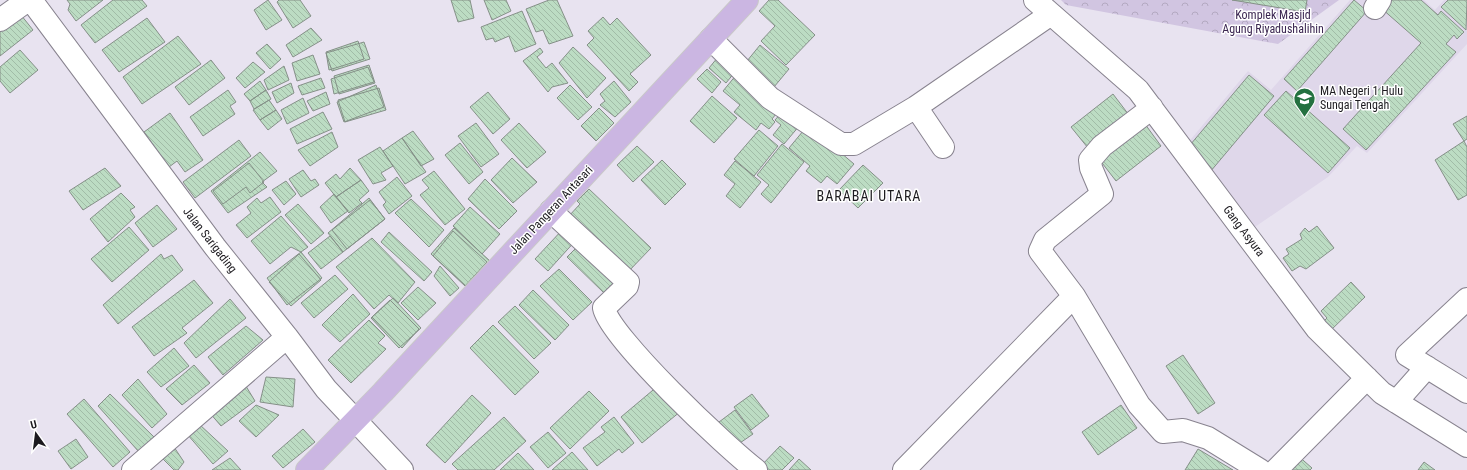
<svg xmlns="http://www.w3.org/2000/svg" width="1467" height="470" font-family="'Roboto Condensed',sans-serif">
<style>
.built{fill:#dfd7ea}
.park{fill:url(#park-crowns)}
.building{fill:url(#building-back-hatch);stroke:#859088}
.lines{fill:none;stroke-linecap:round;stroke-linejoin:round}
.minor-casing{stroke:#88838f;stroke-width:24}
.major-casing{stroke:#c9c8c9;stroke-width:24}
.minor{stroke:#fff;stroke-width:22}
.major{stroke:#cbb6e2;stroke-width:22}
.labels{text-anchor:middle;stroke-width:3;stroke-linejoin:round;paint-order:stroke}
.park-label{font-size:12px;fill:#3b2651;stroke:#fff}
.poi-label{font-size:12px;fill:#1c1a1f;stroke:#fff;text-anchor:start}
.street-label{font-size:12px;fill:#1c1a1f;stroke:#fff}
.quarter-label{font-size:14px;letter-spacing:1px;fill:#1c1a1f;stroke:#fff}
</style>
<defs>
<pattern id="park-crowns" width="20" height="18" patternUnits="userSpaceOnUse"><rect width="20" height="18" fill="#d1c5e1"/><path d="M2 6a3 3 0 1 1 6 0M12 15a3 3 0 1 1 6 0" fill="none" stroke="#b3a9c1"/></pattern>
<pattern id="building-back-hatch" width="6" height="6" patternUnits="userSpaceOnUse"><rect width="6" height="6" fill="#bcdcc3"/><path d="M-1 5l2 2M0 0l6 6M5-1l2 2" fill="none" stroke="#a1bca7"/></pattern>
</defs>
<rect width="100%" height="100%" fill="#e8e3f0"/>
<path class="built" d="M1350,0H1424L1435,10L1444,0H1467V44L1367,153L1357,146L1328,177L1249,231L1181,151L1248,71L1271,90Z"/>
<path class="park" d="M1061,0H1339L1278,44L1066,5Z"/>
<path class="building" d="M67,0H103L76,21L68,10L70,4Z
M113,0H142L147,6L95,43L81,25Z
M268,0L282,20L266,30L254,10Z
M279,0H300L311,16L293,28L277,2Z
M451,0H470L474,18L458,22Z
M484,0H506L511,11L492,20Z
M549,0H557L573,36L549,44L543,30L536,32L526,9Z
M769,0H778L815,35L786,65L761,41L775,26L759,11Z
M1232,0H1307L1305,12Z
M1354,0L1367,11L1297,91L1284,79Z
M1388,0H1421L1438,15L1441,11L1464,32L1457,39L1454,35L1446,44L1456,52L1366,150L1343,129L1421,43L1381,8Z
M1448,0H1467L1466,30L1441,7Z
M17,10L33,30L0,56V23Z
M522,11L536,44L515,52L509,36L495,42L493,38L486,40L481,27Z
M603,17L610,25L617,18L651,55L630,74L638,82L629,91L587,45L594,38L588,31Z
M147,18L165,42L119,72L102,50Z
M311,28L322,40L293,57L286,45Z
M178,36L201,64L142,104L123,77Z
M358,41L364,59L329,70L326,52Z
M364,42L370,59L332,71L326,53Z
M267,44L281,59L270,69L256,53Z
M760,45L789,69L769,93L755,81L761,73L747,61Z
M573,47L606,78L587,98L559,63Z
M540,48L543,52L537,57L546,68L552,63L568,83L552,87L548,92L523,61Z
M20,50L38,70L10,93L0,81V67Z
M313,55L320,74L297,81L292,63Z
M718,57L735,72L726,83L709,68Z
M211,60L225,78L189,105L175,87Z
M253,62L265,72L245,88L236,78Z
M369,65L375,83L339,94L334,76Z
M284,66L289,80L268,90L264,80Z
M368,67L374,82L334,94L331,79Z
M707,69L721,82L712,93L697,79Z
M737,74L780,109L772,119L775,122L769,129L761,123L756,130L734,112L740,105L723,91Z
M1249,75L1274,96L1210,172L1185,151Z
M321,78L325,88L302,95L298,86Z
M260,81L266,90L250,101L244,94Z
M614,81L631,102L615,117L600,105L605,101L600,94Z
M291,83L294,93L277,103L272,92Z
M376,85L384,107L344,122L337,102Z
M570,85L592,107L578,120L557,98Z
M379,88L386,110L345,122L338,100Z
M228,90L236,102L230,106L235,114L203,136L190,117Z
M266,90L271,99L254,109L250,101Z
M1286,91L1350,148L1328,173L1264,115Z
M326,92L330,104L313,111L307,101Z
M488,92L510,119L493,134L470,107Z
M1113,94L1129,115L1088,148L1071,127Z
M712,96L737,118L714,143L690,121Z
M303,98L309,113L287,124L281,110Z
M269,100L276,110L260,120L253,110Z
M599,108L614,123L596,141L581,126Z
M276,110L282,119L268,130L260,120Z
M783,111L800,125L784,144L773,135L781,125L775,120Z
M323,112L332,129L297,144L290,129Z
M170,113L203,160L185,172L177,161L169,167L144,132Z
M1467,116V139L1464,141L1453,124Z
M476,123L499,154L481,167L458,136Z
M519,123L546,152L527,168L501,140Z
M1145,124L1161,146L1116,181L1099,159Z
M808,125L854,164L837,184L827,176L821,183L806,171L810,166L789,148Z
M759,130L778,146L754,176L734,159Z
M413,131L434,159L421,166L402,138Z
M332,132L338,147L310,166L298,150Z
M402,138L426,172L405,184L383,151Z
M239,140L251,156L195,198L183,182Z
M1464,141L1467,147V195L1458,200L1435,160Z
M460,143L483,172L469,184L445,155Z
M782,144L804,162L771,203L761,194L769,185L757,175Z
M637,146L654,162L633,182L617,165Z
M380,147L393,166L381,173L386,180L373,184L358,160Z
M260,152L277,171L262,182L267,187L228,213L211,191Z
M512,158L537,182L513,203L491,180Z
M662,160L686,184L665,205L641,180Z
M735,161L761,182L740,208L726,196L735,184L724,175Z
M249,163L264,182L250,193L246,187L223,204L213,191Z
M863,165L883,183L858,208L839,190Z
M105,168L121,186L83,210L69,191Z
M350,168L361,180L336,197L325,183L336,174L340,179Z
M303,170L311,181L315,179L319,185L301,197L289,179Z
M434,171L465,209L445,225L420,195L429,188L422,180Z
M397,177L412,196L389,214L383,205L386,202L379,192Z
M485,179L517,211L499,229L468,199Z
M361,180L369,191L359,200L362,203L349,213L336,197Z
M286,181L296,194L284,205L272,190Z
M589,189L651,248L627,273L568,217L580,204L577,201Z
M121,193L135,207L130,210L135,217L108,242L90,219Z
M334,194L348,211L331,223L320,207Z
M270,197L281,212L247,238L236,225L251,213L247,207L257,198L261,203Z
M369,198L385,219L343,252L328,233Z
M411,199L444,230L429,247L395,213Z
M370,200L385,219L347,249L332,230Z
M298,204L324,233L311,244L285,215Z
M157,205L177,229L153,247L135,223Z
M470,207L500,234L482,254L453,226Z
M281,216L308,247L301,252L291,247L270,264L251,241Z
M1317,226L1334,248L1306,269L1300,266L1292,271L1283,258L1289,254L1286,249L1302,239L1300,234L1305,228L1309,232Z
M129,227L149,250L112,282L91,259Z
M454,228L490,261L467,287L431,254Z
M564,228L577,239L548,271L535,259Z
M453,231L487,262L465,286L433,256Z
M389,232L432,272L424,281L381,242Z
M330,236L343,252L321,269L308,253Z
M372,238L415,282L398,303L389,295L374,309L336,267Z
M582,242L619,277L604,293L567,257Z
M301,252L322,278L287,305L267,278Z
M161,254L164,259L172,255L183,270L118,324L103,305Z
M299,254L321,280L291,306L269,282Z
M440,266L459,288L450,296L434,276Z
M559,269L592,302L573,320L540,286Z
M335,275L348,289L314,318L301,303Z
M194,280L213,303L182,328L187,333L154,356L132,327Z
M1351,282L1365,297L1329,332L1321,324L1327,318L1321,311Z
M418,287L436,303L418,320L401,303Z
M533,290L569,325L555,340L519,305Z
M353,294L370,314L340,342L322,325Z
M393,298L421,328L399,348L371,318Z
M230,299L246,318L196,358L184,343Z
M390,300L419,329L402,348L372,317Z
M515,306L551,343L534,359L498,322Z
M369,320L385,336L378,343L386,349L351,383L328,360Z
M493,325L539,372L515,395L470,348Z
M246,326L263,340L223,375L208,357Z
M174,348L189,366L161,387L147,372Z
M1183,355L1215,403L1198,414L1166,366Z
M194,365L210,383L182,405L166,389Z
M266,377L295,379L293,407L260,402Z
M138,379L167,414L152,428L122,395Z
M244,383L255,401L221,426L209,412Z
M659,385L681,411L642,443L621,417Z
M589,391L609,411L570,449L550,428Z
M110,394L154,437L139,452L98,406Z
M752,394L769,416L751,430L734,407Z
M472,395L491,413L445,463L426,445Z
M84,399L130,452L113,467L67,414Z
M256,405L279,415L256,437L239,421Z
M1121,405L1137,428L1098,455L1082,432Z
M735,410L753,434L737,445L719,422Z
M504,417L526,441L494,470H458L452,464Z
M614,417L634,443L622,453L619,449L597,466L583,448L605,432L601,427Z
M199,424L228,451L213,464L187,434Z
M303,429L315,442L283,468L272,456Z
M548,432L566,453L548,468L530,447Z
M76,439L88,457L71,469L58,451Z
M780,446L794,458L782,470H763L760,467Z
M174,447L184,462L178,470H174L161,457Z
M1198,449L1233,470H1185Z
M572,452L588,470H552Z
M518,453L534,470H500Z
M1296,454L1312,468L1310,470H1282Z
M230,458L241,470H212Z
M799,459L811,470H789Z
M1424,462L1435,470H1418Z"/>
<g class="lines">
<defs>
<path id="minor" d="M31,0L215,247L287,337L326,389L402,470
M1035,0L1138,90L1317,329L1382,393L1467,446
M1375,8L1380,0
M0,20L28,0
M711,39L770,98L841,144H854L916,107
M943,147L916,107L1051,14
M551,211L628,282L627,286L604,308C609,337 728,449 756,470
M1074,296L1040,251L1045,240L1102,194L1091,168L1090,160L1102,146L1152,108
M1467,299L1407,355L1467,392
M1396,402L1427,367
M133,470L287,337
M904,470L1074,296L1139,405L1163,432L1183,430L1208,438L1260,470
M1276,470L1367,378"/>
<path id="major" d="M307,470L383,392L747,0"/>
</defs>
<use href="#minor" class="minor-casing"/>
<use href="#major" class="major-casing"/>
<use href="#minor" class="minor"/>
<use href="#major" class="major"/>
</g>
<defs>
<symbol id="school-pin" viewBox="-11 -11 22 30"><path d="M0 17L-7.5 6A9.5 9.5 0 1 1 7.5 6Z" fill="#247140" stroke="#fff"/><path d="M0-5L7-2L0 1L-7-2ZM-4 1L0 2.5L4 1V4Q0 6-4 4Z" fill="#fff"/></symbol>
</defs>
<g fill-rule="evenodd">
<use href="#school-pin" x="1292" y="86" width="25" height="34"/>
</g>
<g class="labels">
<g class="park-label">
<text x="1273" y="19">Komplek Masjid<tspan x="1273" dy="14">Agung Riyadushalihin</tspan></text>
</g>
<g class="poi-label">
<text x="1320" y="95">MA Negeri 1 Hulu<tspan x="1320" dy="14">Sungai Tengah</tspan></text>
</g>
<g class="street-label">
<text transform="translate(551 210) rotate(-47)" y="4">Jalan Pangeran Antasari</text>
<text transform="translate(1244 231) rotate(53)" y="4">Gang Asyura</text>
<text transform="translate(210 240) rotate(52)" y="4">Jalan Sarigading</text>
</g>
<g class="quarter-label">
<text x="869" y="201">BARABAI UTARA</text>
</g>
</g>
<g transform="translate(36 434) rotate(346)" stroke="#ffffff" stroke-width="3" paint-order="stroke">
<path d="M0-3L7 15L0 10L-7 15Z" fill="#1c1a1f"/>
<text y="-6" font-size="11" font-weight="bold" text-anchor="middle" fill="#1c1a1f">U</text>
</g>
</svg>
